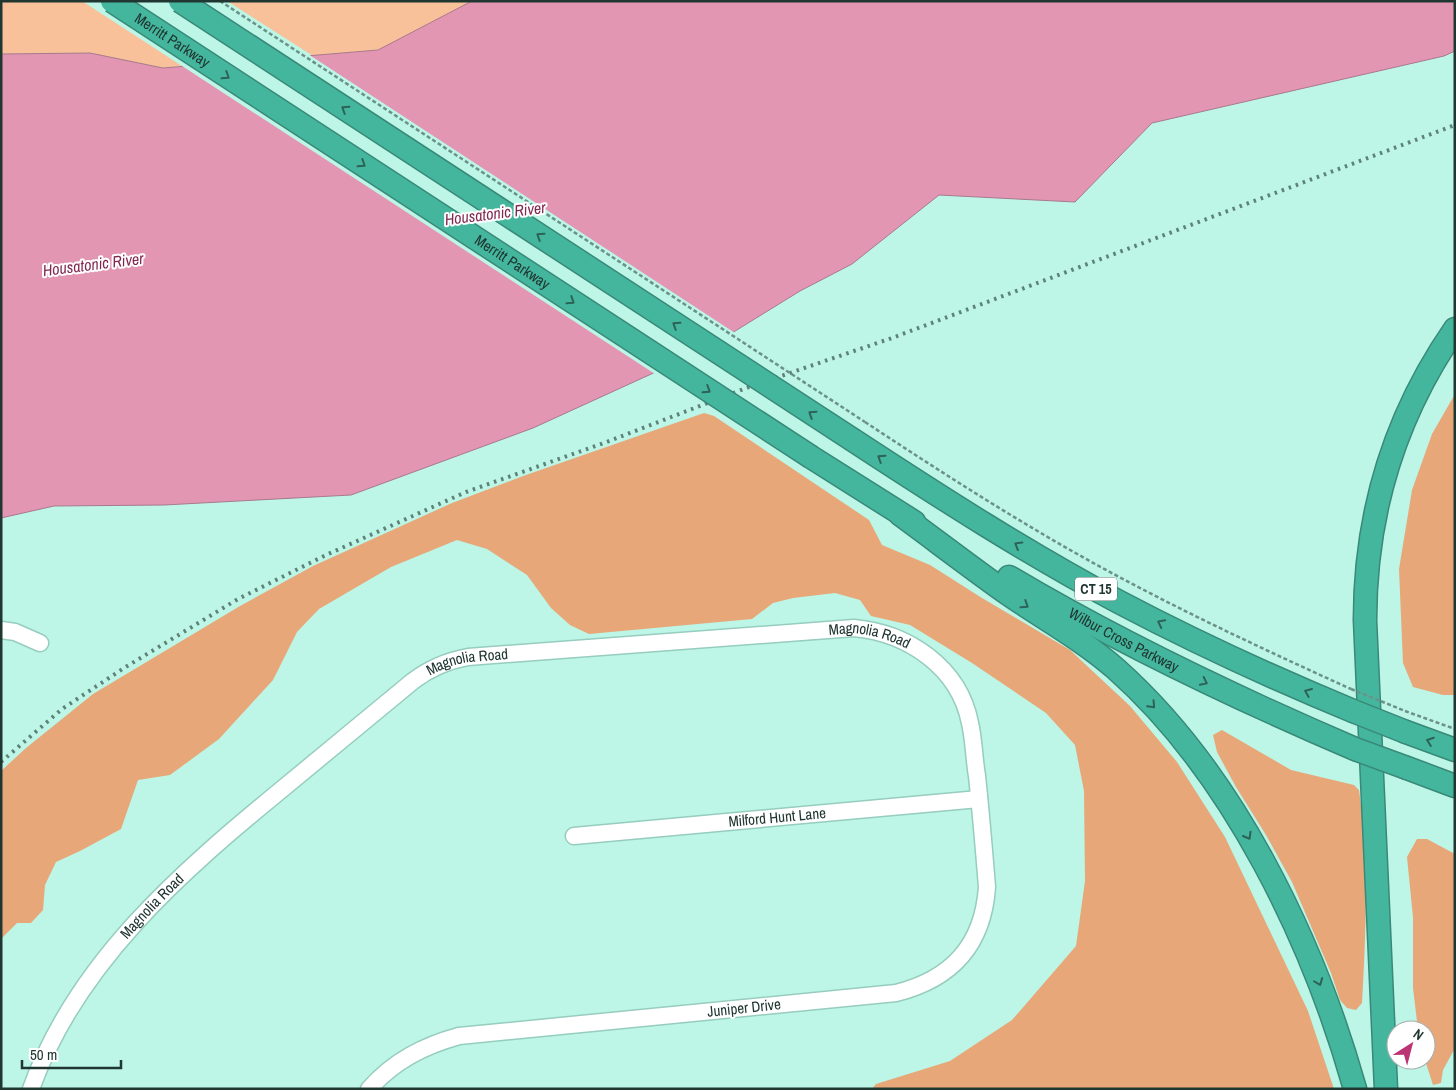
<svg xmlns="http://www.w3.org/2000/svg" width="1456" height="1090" font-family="'Archivo Narrow',sans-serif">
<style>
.green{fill:#f9c199}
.forest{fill:#e8a778}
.water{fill:#e396b2;stroke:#a8798b}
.pier{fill:#bdf5e6}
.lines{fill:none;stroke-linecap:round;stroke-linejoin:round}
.minor-casing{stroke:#96cdbe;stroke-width:19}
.highway-casing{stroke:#388978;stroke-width:25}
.path{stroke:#6b9288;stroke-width:2.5;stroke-dasharray:4 2.5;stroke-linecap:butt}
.minor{stroke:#fff;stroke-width:16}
.highway{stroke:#45b69e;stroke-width:22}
.rail{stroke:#5e8179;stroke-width:4;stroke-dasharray:2.5 5;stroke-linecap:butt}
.highway-bridge-casing{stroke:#388978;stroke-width:25;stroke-linecap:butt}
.path-bridge{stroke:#6b9288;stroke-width:2.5;stroke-dasharray:4 2.5;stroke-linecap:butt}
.highway-bridge{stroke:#45b69e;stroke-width:22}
.oneway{stroke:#2d6357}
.labels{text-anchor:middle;stroke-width:4;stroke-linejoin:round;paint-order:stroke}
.shield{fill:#fff;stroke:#63726f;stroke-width:1}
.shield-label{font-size:14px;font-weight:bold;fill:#203631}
.street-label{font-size:15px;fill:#203631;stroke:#fff}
.water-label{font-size:16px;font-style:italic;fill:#812850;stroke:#fff}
</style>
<rect width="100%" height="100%" fill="#bdf5e6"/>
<path class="green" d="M1,1H82L182,66L163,68L90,53L1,54Z
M227,1H472L378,50L313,56Z"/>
<path class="forest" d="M1455,394V695H1443L1413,687L1403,663L1399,569L1412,490L1432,434Z
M704,413L714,416L869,520L882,545L930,565L982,598L1070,650L1130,706L1177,762L1225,837L1308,1011L1334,1089H872L876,1084L950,1061L1012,1020L1076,946L1085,881L1084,791L1075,745L1046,713L972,663L910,625L871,616L860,600L835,593L793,598L773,603L752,619L589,634L570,625L551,608L527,575L487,549L457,540L391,567L319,609L297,632L273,680L219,739L170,775L138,780L121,829L80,851L56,862L45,885L43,910L31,923H17L1,939V771L26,748L93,694L240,606L313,566L452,503L526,475Z
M1222,730L1291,770L1354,785L1359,790C1369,861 1366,932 1362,1003L1356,1010L1347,1008L1340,1000L1331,973L1292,882L1266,835L1236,787L1217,752L1213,735Z
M1417,839H1427L1455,854V1048L1443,1070L1441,1083L1433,1085L1425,1060H1426V1030H1418L1413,988V917L1407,857Z"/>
<path class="water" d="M472,1H1455V51L1444,56L1152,123L1075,202L939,195L852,264L800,291L706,349L533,428L351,495L164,505L54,506L1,518V54L90,53L163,68L378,50Z"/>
<path class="pier" d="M308,54L735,333L707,351L655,374L179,64Z"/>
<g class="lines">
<defs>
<g id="minor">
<path d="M1,630L15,632L40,643"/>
<path id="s1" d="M574,836L979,799"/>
<path id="s2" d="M31,1089C76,963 181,872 281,790C325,754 369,717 413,681C430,668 446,661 468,657L854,628C908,633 959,667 970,723C974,740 974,759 977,776C981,813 984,850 987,887C983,945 952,979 896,993L459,1036C423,1046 394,1061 369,1089"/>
</g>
<g id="highway">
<path d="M853,440C940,497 1027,553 1119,602C1195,642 1273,678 1353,711"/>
<path d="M811,457L914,522"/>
<path d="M901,515C935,540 969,566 1004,591C1041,617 1082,639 1116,669C1233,773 1313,940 1355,1089"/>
<path id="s3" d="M1009,577C1120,643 1236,698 1355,749"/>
<path d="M1406,732L1455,750"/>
<path d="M1407,768L1455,786"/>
<path d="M1386,1089L1365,620C1365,513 1394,417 1455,329"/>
</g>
</defs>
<use href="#minor" class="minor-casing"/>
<use href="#highway" class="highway-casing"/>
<path class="path" d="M865,422C941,472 1017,521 1097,565C1179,610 1265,650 1351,689
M1405,711L1455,729"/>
<use href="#minor" class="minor"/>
<use href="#highway" class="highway"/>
<path class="rail" d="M1,762L62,709L124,668L238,599L326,555L466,492L604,443L749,387L892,338L1455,125"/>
<defs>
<g id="highway-bridge">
<path id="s4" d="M112,1L811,457"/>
<path d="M180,1L853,440"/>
<path d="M1353,711L1406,732"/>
<path d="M1355,749L1407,768"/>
</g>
</defs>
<use href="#highway-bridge" class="highway-bridge-casing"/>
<path class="path-bridge" d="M220,1L865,422
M1351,689L1405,711"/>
<use href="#highway-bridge" class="highway-bridge"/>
</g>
<defs><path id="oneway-chevron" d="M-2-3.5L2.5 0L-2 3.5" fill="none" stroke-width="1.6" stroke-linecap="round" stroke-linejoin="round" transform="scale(1.25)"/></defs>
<g class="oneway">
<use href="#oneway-chevron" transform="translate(226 76) rotate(33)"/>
<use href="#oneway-chevron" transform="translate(345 109) rotate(-147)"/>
<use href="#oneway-chevron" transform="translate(362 164) rotate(33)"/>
<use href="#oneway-chevron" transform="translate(540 236) rotate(-147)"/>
<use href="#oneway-chevron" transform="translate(571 301) rotate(33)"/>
<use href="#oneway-chevron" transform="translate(676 325) rotate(-147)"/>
<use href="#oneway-chevron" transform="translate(707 390) rotate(33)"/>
<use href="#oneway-chevron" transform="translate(812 414) rotate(-147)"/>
<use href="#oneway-chevron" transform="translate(881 458) rotate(-147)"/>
<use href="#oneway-chevron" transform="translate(1018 545) rotate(-149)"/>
<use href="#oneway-chevron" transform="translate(1025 605) rotate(33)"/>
<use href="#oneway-chevron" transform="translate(1161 623) rotate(-153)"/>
<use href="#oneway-chevron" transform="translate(1204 682) rotate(26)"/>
<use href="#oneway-chevron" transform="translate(1308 692) rotate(-157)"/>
<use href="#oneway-chevron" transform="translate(1152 705) rotate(47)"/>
<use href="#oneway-chevron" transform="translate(1430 741) rotate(-160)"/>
<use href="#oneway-chevron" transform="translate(1248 836) rotate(60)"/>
<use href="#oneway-chevron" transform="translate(1319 982) rotate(69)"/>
</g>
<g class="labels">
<rect class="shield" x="1075" y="577.5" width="42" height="23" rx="4"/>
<g class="shield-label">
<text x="1096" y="594">CT 15</text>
</g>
<g class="street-label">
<text dy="5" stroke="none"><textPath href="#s4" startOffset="72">Merritt Parkway</textPath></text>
<text dy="5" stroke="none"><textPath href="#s4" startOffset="478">Merritt Parkway</textPath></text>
<text dy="5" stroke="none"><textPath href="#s2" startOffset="1030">Magnolia Road</textPath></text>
<text dy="5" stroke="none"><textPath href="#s3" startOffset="131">Wilbur Cross Parkway</textPath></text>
<text dy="5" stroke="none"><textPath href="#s2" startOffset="625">Magnolia Road</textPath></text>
<text dy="5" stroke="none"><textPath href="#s1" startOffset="204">Milford Hunt Lane</textPath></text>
<text dy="5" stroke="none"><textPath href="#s2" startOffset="221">Magnolia Road</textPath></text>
<text transform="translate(744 1008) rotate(-6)" y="5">Juniper Drive</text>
</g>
<g class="water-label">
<text transform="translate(495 213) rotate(-7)" y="6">Housatonic River</text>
<text transform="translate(93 264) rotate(-7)" y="6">Housatonic River</text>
</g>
</g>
<rect width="1456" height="1090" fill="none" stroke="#203631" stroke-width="5"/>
<g transform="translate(1411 1045) rotate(36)"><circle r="24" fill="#ffffff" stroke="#a6afad"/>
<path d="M0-4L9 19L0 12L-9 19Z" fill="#bb3473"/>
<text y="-8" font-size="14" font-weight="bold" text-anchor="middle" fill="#203631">N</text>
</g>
<path d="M22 1060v8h99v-8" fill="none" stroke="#203631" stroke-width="2.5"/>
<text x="30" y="1060" font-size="15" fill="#203631" stroke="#ffffff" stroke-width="4" paint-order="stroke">50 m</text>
</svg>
